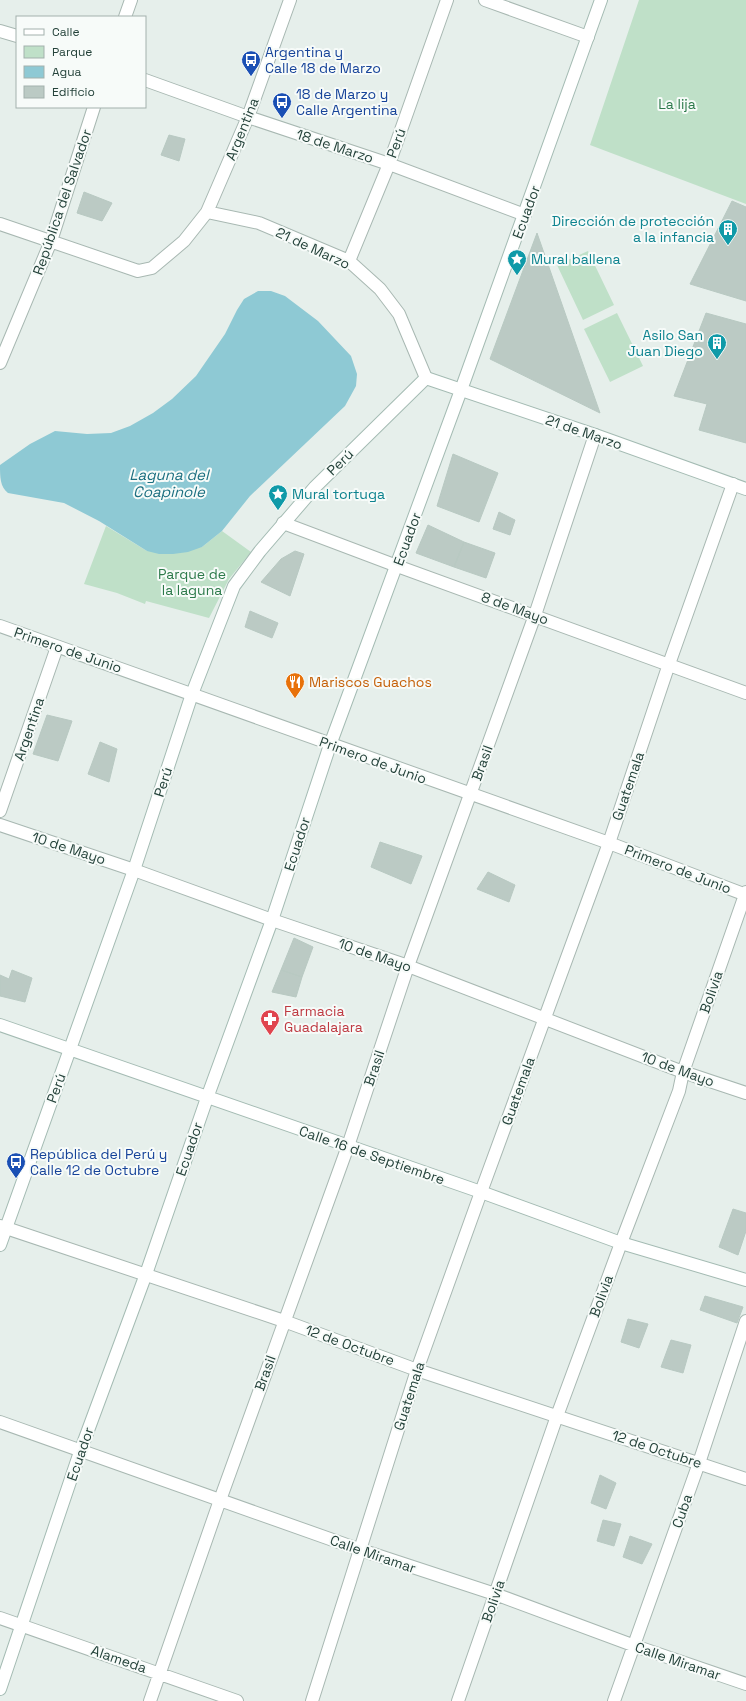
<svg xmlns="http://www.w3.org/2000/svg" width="746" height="1701" font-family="'Space Grotesk',sans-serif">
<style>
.green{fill:#bfe0c8}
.water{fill:#8ec9d4}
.building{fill:#bbcac4;stroke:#b8c9c2}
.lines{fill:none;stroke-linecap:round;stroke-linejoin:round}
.street-casing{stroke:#a8b8b2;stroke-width:14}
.secondary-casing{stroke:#a4bbb3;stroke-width:14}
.street{stroke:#fff;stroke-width:12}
.secondary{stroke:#fff;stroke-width:12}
.labels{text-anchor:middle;stroke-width:4;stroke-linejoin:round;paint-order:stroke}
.transit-label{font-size:14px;fill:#164399;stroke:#f7fbf9;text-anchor:start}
.park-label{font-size:14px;fill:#2d7a4b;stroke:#f7fbf9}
.street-label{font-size:14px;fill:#24423a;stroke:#f7fbf9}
.culture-label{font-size:14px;fill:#0d838f;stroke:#f7fbf9;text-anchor:end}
.food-label{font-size:14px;fill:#c56008;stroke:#f7fbf9;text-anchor:start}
.health-label{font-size:14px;fill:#be3a42;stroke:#f7fbf9;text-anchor:start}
.water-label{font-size:15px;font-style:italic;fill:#1c6f80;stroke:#f7fbf9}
</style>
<rect width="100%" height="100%" fill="#e6efeb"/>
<path class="green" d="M639,0H746V204L590,145Z
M588,251L614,305L583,320L557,265Z
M617,313L643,366L610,382L584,329Z
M106,526L147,551L202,547L222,531L251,552L229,579L209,618L146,601L145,604L117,593L84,584Z"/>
<path class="water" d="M258,291H271L285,296L318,321L351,356L357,374L356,386L345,406L250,496L222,531L202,547L188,552L173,554H159L147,551L99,521L64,503L8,493C0,487 0,477 0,465L30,444L55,431L87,434L111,433L130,426L153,413L172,399L196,376L225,334L237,310L244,299Z"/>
<path class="building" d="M169,135L185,139L179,161L161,155Z
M84,192L112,203L102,221L77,213Z
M732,201L746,207V301L690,284Z
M537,233L600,413L490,359Z
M706,313L746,324V443L699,430L707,404L674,396Z
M453,454L498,473L479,522L437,506Z
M499,512L515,520L510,535L493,529Z
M428,525L464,542L454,567L416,553Z
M464,542L495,553L486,578L454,567Z
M295,551L304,554L290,596L261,582L281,559Z
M250,611L278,623L272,638L245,627Z
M47,715L72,721L58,761L33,754Z
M100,742L117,749L109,782L88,774Z
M380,842L422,856L411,884L371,867Z
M488,872L515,885L509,902L477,889Z
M294,938L313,947L302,977L281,970Z
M12,970L32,978L25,1002L0,996V975L9,979Z
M281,970L302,977L296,997L272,992Z
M733,1209L746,1213V1231L738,1255L719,1247Z
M705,1296L743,1307L737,1323L700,1310Z
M628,1319L648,1324L639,1348L621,1342Z
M671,1340L691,1345L683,1373L661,1367Z
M600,1475L616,1483L606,1509L591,1503Z
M603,1520L621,1524L614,1546L597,1541Z
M630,1536L652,1544L642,1564L623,1557Z"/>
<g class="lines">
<defs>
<path id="street" d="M485,0L588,37
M125,17L131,0
M0,31L17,36
M145,80L248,117L389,164L525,215
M207,212L259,223L349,261L380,289L399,314L426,378
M0,224L138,271L152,268L184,241L207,212L248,117L290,0
M349,261L389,164L447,0
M0,363L51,241L94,107
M283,523L397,566L746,693
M0,626L609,843L746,895
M0,811L57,647
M0,825L134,870L272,920L408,966L683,1072L746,1093
M0,1226L284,1321L417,1370L746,1479
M0,1422L361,1550L495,1594L635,1646L746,1684
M0,1618L237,1701
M150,1701L220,1500L348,1146L408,966L535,615L595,435
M312,1701L417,1370L481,1192L609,843L669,664L733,484
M458,1701L557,1416L621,1243L679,1091L683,1072L746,892
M614,1701L699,1463L746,1321"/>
<path id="secondary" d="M0,1025L481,1192L621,1243L746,1280
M0,1245L134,870L192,694L234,586L260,551L315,487L426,378L595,435L746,489
M0,1689L80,1452L146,1274L207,1098L272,920L330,745L461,390L601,0"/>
</defs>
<use href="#street" class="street-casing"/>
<use href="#secondary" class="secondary-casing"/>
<use href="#street" class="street"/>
<use href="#secondary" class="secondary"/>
</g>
<defs>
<symbol id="bus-pin" viewBox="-11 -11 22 30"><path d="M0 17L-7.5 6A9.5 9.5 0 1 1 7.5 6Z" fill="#1a4fb4" stroke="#f7fbf9"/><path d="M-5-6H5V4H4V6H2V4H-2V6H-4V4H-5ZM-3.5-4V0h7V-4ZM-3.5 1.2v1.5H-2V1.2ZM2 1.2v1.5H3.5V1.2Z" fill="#fff"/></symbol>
<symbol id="building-pin" viewBox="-11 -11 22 30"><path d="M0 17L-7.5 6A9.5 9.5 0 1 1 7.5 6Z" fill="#0f9aa8" stroke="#f7fbf9"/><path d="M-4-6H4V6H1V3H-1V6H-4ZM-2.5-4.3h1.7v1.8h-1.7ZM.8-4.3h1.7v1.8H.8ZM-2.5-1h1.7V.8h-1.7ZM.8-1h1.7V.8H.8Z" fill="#fff"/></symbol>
<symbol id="sight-pin" viewBox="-11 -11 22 30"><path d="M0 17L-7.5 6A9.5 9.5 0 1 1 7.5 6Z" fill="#0f9aa8" stroke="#f7fbf9"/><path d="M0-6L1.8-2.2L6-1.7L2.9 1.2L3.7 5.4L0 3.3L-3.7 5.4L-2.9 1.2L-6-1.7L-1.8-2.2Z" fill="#fff"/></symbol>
<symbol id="restaurant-pin" viewBox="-11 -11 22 30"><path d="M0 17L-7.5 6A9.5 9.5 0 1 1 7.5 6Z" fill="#e8710a" stroke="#f7fbf9"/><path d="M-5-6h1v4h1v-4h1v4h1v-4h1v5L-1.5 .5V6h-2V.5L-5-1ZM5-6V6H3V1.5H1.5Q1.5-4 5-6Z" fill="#fff"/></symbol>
<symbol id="pharmacy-pin" viewBox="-11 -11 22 30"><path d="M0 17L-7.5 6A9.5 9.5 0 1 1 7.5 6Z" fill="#e0444e" stroke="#f7fbf9"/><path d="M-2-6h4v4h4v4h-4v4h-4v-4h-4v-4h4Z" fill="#fff"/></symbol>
</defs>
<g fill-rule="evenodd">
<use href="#bus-pin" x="240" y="49" width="22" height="30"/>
<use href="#bus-pin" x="271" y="91" width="22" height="30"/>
<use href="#building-pin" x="717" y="218" width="22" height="30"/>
<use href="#sight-pin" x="506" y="248" width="22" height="30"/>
<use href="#building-pin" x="706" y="332" width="22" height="30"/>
<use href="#sight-pin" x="267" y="483" width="22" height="30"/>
<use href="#restaurant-pin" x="284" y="671" width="22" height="30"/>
<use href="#pharmacy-pin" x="259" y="1008" width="22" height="30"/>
<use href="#bus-pin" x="5" y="1151" width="22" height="30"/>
</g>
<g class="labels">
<g class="transit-label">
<text x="265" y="57">Argentina y<tspan x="265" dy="16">Calle 18 de Marzo</tspan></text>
<text x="296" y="99">18 de Marzo y<tspan x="296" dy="16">Calle Argentina</tspan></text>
<text x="30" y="1159">República del Perú y<tspan x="30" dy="16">Calle 12 de Octubre</tspan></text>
</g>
<g class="park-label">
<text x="677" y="109">La lija</text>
<text x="192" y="579">Parque de<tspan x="192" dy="16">la laguna</tspan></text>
</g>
<g class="street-label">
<text transform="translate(242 129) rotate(-68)" y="5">Argentina</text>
<text transform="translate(396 143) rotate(-70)" y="5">Perú</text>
<text transform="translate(335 146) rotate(18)" y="5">18 de Marzo</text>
<text transform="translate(62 202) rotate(-71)" y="5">República del Salvador</text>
<text transform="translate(526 212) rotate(-70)" y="5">Ecuador</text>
<text transform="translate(313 248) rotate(25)" y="5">21 de Marzo</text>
<text transform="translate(584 432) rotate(19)" y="5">21 de Marzo</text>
<text transform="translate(340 462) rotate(-44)" y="5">Perú</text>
<text transform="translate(407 539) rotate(-70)" y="5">Ecuador</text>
<text transform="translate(515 608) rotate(20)" y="5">8 de Mayo</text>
<text transform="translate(68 650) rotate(19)" y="5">Primero de Junio</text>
<text transform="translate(29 729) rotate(-71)" y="5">Argentina</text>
<text transform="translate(373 760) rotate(20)" y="5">Primero de Junio</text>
<text transform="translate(482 763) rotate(-70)" y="5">Brasil</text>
<text transform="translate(163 782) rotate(-72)" y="5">Perú</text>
<text transform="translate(628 786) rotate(-71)" y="5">Guatemala</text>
<text transform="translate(297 844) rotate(-72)" y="5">Ecuador</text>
<text transform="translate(69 848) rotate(18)" y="5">10 de Mayo</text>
<text transform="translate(678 869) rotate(21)" y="5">Primero de Junio</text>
<text transform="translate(375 955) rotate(19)" y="5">10 de Mayo</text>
<text transform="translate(711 992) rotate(-71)" y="5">Bolivia</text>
<text transform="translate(374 1068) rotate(-71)" y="5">Brasil</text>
<text transform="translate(678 1069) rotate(20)" y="5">10 de Mayo</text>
<text transform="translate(56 1088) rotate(-70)" y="5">Perú</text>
<text transform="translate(518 1091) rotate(-70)" y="5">Guatemala</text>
<text transform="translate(189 1149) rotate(-71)" y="5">Ecuador</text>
<text transform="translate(372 1155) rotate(19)" y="5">Calle 16 de Septiembre</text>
<text transform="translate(601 1296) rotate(-70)" y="5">Bolivia</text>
<text transform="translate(350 1345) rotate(20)" y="5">12 de Octubre</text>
<text transform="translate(265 1373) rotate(-70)" y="5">Brasil</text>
<text transform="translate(409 1396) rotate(-72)" y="5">Guatemala</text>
<text transform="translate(657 1449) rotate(18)" y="5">12 de Octubre</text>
<text transform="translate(80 1454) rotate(-71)" y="5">Ecuador</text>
<text transform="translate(682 1511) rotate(-71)" y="5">Cuba</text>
<text transform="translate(373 1554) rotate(19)" y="5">Calle Miramar</text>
<text transform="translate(493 1601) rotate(-71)" y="5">Bolivia</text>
<text transform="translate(119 1659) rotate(19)" y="5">Alameda</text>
<text transform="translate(678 1661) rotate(19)" y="5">Calle Miramar</text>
</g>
<g class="culture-label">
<text x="714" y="226">Dirección de protección<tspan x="714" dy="16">a la infancia</tspan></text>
<text x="531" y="264" text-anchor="start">Mural ballena</text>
<text x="703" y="340">Asilo San<tspan x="703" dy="16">Juan Diego</tspan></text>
<text x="292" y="499" text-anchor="start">Mural tortuga</text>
</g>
<g class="food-label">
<text x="309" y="687">Mariscos Guachos</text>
</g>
<g class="health-label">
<text x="284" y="1016">Farmacia<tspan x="284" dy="16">Guadalajara</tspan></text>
</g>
<g class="water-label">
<text x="169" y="480">Laguna del<tspan x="169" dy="17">Coapinole</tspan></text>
</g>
</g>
<rect x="16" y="16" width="130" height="92" fill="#f7fbf9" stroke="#a3b1ad"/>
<rect x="24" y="29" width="20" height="6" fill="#ffffff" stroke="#a3b1ad"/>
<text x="52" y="36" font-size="12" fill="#24423a">Calle</text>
<rect x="24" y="46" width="20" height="12" fill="#bfe0c8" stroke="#a3b1ad"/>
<text x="52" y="56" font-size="12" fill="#24423a">Parque</text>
<rect x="24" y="66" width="20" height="12" fill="#8ec9d4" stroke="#a3b1ad"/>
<text x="52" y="76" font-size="12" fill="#24423a">Agua</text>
<rect x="24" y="86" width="20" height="12" fill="#bbcac4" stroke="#a3b1ad"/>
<text x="52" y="96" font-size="12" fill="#24423a">Edificio</text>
</svg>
